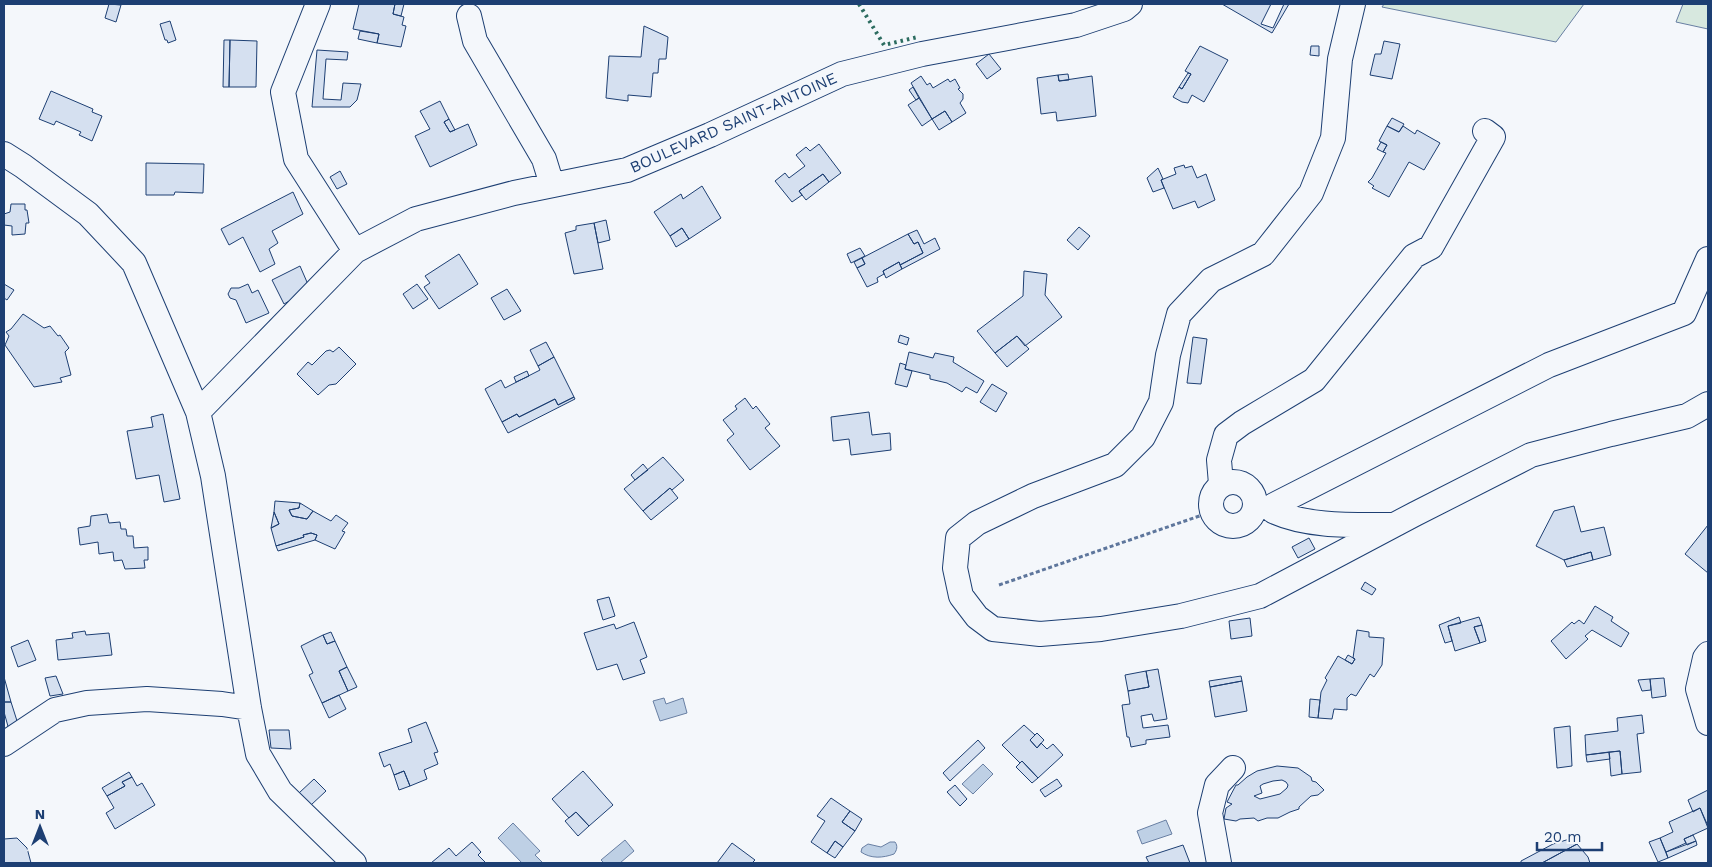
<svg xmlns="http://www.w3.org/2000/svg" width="1712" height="867" font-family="'Work Sans',sans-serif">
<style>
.green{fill:#d7e8df;stroke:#687fa3}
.water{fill:#bed0e5;stroke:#687fa3}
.building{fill:#d5e0f0;stroke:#1d3f73;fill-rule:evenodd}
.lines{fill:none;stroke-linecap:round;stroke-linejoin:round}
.minor-casing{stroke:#1d3f73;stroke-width:26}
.path{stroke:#5e769c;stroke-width:3;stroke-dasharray:4 2.5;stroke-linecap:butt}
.minor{stroke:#f4f7fb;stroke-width:24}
.hedge{stroke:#2c6c60;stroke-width:4;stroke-dasharray:2.5 4;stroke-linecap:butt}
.labels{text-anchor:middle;stroke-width:4;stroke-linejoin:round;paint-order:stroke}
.street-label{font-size:16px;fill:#1d3f73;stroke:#f4f7fb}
</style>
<rect width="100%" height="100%" fill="#f4f7fb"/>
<path class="green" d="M1384,4H1584L1556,42L1382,7Z
M1683,4H1708V29L1676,22Z"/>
<path class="water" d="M664,698L666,704L683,698L687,713L660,721L653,701Z
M983,764L993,774L973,794L962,784Z
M1166,820L1172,834L1142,844L1137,831Z
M513,823L540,851L535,855L543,863H522L498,838Z
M625,840L634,851L620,863H604L601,860Z
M890,842H895C898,846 897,850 894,854C883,858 871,859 861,852L862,848L868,844L881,847Z"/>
<path class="building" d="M109,4L121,5L116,22L105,18Z
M359,4H395L393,14L404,17L402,25L406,26L401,47L377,43L379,34L353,29Z
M395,4H404L401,16L393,14Z
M1222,4H1271L1261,24L1273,28L1284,4H1289L1272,33Z
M170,21L176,40L168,43L167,40H165L160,24Z
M644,26L668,37L666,59H659L658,73H653L651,97L628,95V101L606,98L609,56L641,57Z
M360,31L379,34L377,43L358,39Z
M224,40H230L229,87H223Z
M230,40L257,41L256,87H229Z
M1384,41L1400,44L1392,79L1370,75L1375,54H1381Z
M1200,46L1228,60L1204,102L1192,95L1188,103L1182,102L1173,97L1179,87L1182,89L1191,74L1185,71Z
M1311,46H1319V56L1310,55Z
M317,50L348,52L347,60L326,59L323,99L341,100L343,83L361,84L357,100L350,107H312Z
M989,54L1001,69L987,79L976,64Z
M1188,73L1191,74L1182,89L1179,87Z
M1068,74L1069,80L1059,81L1058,75Z
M1058,75L1059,81L1092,76L1096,116L1057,121L1056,112L1041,114L1037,78Z
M921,76L927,85L930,83L933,88L948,79L950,82L955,79L960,88L958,89L963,94V99L960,103L966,113L952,122L945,111L932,119L911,83Z
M913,87L919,98L916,100L909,90Z
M51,91L93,109L92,112L102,116L92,141L79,135L81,132L56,121L54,125L39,119Z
M919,98L932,119L922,126L908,105Z
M440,101L449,119L444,122L450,132L468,124L477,145L430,167L415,136L430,129L420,111Z
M945,111L952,122L939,130L932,119Z
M1392,118L1404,124L1399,132L1387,126Z
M449,119L455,130L450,132L444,122Z
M1387,126L1399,132L1403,126L1415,134L1417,130L1440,143L1424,170L1409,162L1389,197L1372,188L1374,186L1368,182L1372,178L1386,153L1383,152L1387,145L1379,141Z
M1381,142L1387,145L1383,152L1377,149Z
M819,144L841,173L829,182L823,174L799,191L802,195L792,202L775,181L785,173L789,178L805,166L796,155L806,147L810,151Z
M146,163L204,164L203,193L175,192L174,195H146Z
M1184,165L1185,168L1192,166L1197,178L1206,174L1215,200L1198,208L1195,201L1173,209L1161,180L1176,174L1174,168Z
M1158,168L1163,179L1161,180L1164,188L1153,192L1147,178Z
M340,171L347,184L337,189L330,177Z
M823,174L829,182L806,200L799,191Z
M702,186L721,218L689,239L682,228L670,236L654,212L681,194L683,199Z
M293,192L303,214L272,231L278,243L269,249L275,264L260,272L243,237L229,245L221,229Z
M11,204H25V210H27L29,223H26L25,234L12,235V226L4,225V214L10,212Z
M606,220L610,240L598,243L594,223Z
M594,223L603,269L574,274L565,233L576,230V226Z
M1079,227L1090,236L1078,250L1067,240Z
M682,228L689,239L676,247L670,236Z
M917,230L924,244L935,238L940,249L902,269L900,265L923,253L918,242L914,244L908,234Z
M908,234L914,244L918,242L923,253L900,265L899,262L883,271L884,274L877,278L878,282L867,287L857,268L865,264L862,258Z
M860,248L865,256L851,263L847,254Z
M459,254L478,284L439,309L424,287L430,283L425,276Z
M862,258L865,264L857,268L854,262Z
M899,262L902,269L886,278L883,271Z
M300,266L310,289L284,304L272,280Z
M1024,271L1047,274L1045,295L1062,317L1025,346L1017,336L995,353L977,331L1023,296Z
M4,284L14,290L7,300L4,298Z
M248,284L252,293L258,290L269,313L246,323L236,300L230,298L228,294L231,288H239Z
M417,284L428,299L413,309L403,294Z
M507,289L521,311L504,320L491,298Z
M23,314L44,328L50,326L58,336L60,335L69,348L65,352L71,375L60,378L62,382L34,387L5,345L9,336L6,332L11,329Z
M900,335L909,338L907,345L898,342Z
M1017,336L1029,349L1007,367L995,353Z
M1193,337L1207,339L1201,384L1187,383Z
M546,342L554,357L538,366L530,350Z
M339,347L356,364L336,384L329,385L318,395L297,374L308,362L312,365L326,351L330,350L333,352Z
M909,352L933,358L935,353L954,357L953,362L984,381L977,393L966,387L962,392L947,383L930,379V375L905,369Z
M554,357L574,397L558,405L555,399L519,417L517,414L502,422L485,389L501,380L505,388L540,370L538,366Z
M900,363L906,365L905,369L912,371L907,387L895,384Z
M527,371L529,376L516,382L514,377Z
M992,384L1007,393L996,412L980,402Z
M574,397L575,399L508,433L502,422L517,414L519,417L555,399L558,405Z
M745,398L753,409L756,406L770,424L765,428L780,446L750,470L727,440L734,434L723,420L737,409L735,406Z
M869,412L872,435L890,433L891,450L851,455L849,439L833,441L831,417Z
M163,414L180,499L164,502L159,475L136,479L127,431L153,427L151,417Z
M663,457L684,480L672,490L670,488L643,511L624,489Z
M643,464L648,470L635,480L631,475Z
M670,488L678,498L651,520L643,511Z
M275,501L300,503L299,508L289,510L292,516L307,519L313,511L331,521L336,515L348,523L342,531L345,532L335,549L315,540L317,535L311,533L303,535L304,537L276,546L271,528L279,524L274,512Z
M300,503L313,511L307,519L292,516L289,510L299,508Z
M1574,506L1581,532L1604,527L1611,555L1593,560L1591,552L1564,560L1536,546L1554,511Z
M274,512L279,524L271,528Z
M107,514L109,523L120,522L121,529H126L127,536H133L134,548L148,547V560H144L145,568L125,569L122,560L114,561L113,552L99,554L98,542L80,545L78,528L90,526L91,516Z
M1708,525V573L1685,554Z
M311,533L317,535L315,540L278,551L276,546L304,537L303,535Z
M1309,538L1315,549L1298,558L1292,547Z
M1591,552L1593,560L1567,567L1564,560Z
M1365,582L1376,589L1372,595L1361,589Z
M609,597L615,616L603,620L597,600Z
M1595,606L1613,617L1611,621L1629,633L1621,647L1592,630L1585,636L1588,639L1566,659L1551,641L1572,622L1574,624L1579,620L1584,624Z
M1459,617L1461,623L1448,626L1452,641L1445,643L1439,625Z
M1479,617L1482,625L1474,627L1480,643L1455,651L1448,626Z
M1250,618L1252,636L1231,639L1229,621Z
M634,622L647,657L640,660L645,673L623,680L617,664L597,670L584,633L614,624L616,629Z
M1482,625L1486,641L1480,643L1474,627Z
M1357,630L1369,632V637L1384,638L1382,665L1374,677L1370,674L1356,696L1351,694L1347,698V710L1334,709L1332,719L1318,718L1321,692L1327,680L1325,678L1338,656L1352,664L1355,659L1353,658Z
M85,631L86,635L109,633L112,655L58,660L56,640L73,638L72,633Z
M331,632L335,641L327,644L323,635Z
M323,635L327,644L335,641L347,667L339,671L348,691L322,703L309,675L313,673L301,646Z
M28,640L36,660L18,667L11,647Z
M1348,655L1355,659L1352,664L1345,660Z
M347,667L357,687L348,691L339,671Z
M1158,669L1167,719L1154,721L1152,714L1141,716L1143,728L1168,725L1170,737L1146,740V744L1131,747L1129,737H1127L1122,705L1130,704L1128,691L1149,687L1146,671Z
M1146,671L1149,687L1128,691L1125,675Z
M56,676L63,694L50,696L45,678Z
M1241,676L1242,681L1210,687L1209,681Z
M4,677L11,702H4Z
M1664,678L1666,696L1652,698L1650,679Z
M1650,679L1651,690L1642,691L1638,680Z
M1242,681L1247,711L1215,717L1210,687Z
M339,695L346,709L329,718L322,703Z
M1310,699L1320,700L1318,718L1309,717Z
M4,702H11L18,724L9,730L4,712Z
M1642,715L1644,733L1637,734L1641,772L1622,774L1620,751L1586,755L1585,735L1618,731L1617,718Z
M426,722L438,752L434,753L438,764L424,770L427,779L410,786L404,771L394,775L390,764L384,767L379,753L412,742L408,729Z
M1024,725L1035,735L1030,740L1037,748L1041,743L1047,749L1053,744L1063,755L1038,778L1022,761L1020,763L1002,745Z
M1570,726L1572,766L1557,768L1554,728Z
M269,730H289L291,749L271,748Z
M1037,733L1044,740L1037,748L1030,740Z
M978,740L985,748L950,781L943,773Z
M1620,751L1622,774L1611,776L1609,752Z
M1609,752L1610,759L1587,762L1586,755Z
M1022,761L1038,778L1032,783L1016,767Z
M1277,766L1298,768L1311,777L1312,781L1316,782L1324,790L1318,795L1311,796L1299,807V809L1290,812L1278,818H1267L1258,821L1254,818L1240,819L1236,821L1224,819L1226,808L1232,804L1227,802L1236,785H1238L1247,777L1257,771ZM1282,780L1286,782L1288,785L1287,788L1280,794L1260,799L1254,796L1262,793L1260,786L1263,784L1273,781Z
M404,771L410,786L399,790L394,775Z
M583,771L613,805L589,826L576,812L569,818L552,799Z
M129,772L132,777L122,782L125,786L107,796L102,788Z
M132,777L137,786L142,783L155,805L115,829L106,813L114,808L107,796L125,786L122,782Z
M314,779L326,791L311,805L299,793Z
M1057,779L1062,786L1045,797L1040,790Z
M955,785L967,799L960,806L947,792Z
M1708,790V826L1700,808L1693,812L1688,800Z
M831,798L850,811L842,822L855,831L843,847L835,841L827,853L811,842L825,821L817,816Z
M1700,808L1708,828L1684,839L1686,843L1666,852L1660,838L1673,832L1669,822Z
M850,811L862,819L855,831L842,822Z
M576,812L589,826L578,836L565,821Z
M1693,835L1696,841L1687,845L1684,839Z
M17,838L27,848L31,863H4V839Z
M1573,838L1577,844L1542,863H1521V861L1553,844Z
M1660,838L1668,858L1658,862L1649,842Z
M835,841L843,847L835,858L827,853Z
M1696,841L1697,845L1668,858L1666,852Z
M472,842L481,852L478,855L486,863H431L449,848L456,856Z
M732,843L755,860L752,863H717Z
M1577,844L1588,857L1590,863H1542Z
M1183,845L1190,863H1149L1146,857Z"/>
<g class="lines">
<defs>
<path id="minor" d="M318,4L283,92L296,159L355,251
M1353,4L1340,59L1333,138L1311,193L1263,254L1211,280L1179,314L1168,355L1161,402L1143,437L1115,465L1033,496L977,523L958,538L955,568L961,596L977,617L993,629L1040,634L1101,629L1181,616L1260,596L1415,514L1531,455L1611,434L1687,416L1708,404
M469,16L475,41L544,159L552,185
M4,154L23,166L88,214L134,263L198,412L213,476L249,708L258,754L280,791L354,863
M198,412L355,251L416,219L514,193L627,170L710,135L842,74L922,54L1076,25L1124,9L1130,4
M1211 504a22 22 0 1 1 44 0a22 22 0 1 1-44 0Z
M1221,484L1219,460L1226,435L1242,423L1314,380L1414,256L1431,247L1493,137L1485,131
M1391,525C1353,525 1307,527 1273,511L1274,505L1549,365L1684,313L1708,259
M1708,654L1705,658L1698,689L1708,723
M4,744L55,710L87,703L147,699L222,704L249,708
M1219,863L1210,813L1217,785L1233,768"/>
</defs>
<use href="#minor" class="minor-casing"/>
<path class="path" d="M999,585L1211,512"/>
<use href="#minor" class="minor"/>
<path class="hedge" d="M859,4L884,45L918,37"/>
</g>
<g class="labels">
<g class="street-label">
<text transform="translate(733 122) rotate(-24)" y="6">BOULEVARD SAINT-ANTOINE</text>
</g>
</g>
<rect width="1712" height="867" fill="none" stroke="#1d3f73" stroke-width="10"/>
<g transform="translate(40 827)" stroke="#f4f7fb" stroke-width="4" paint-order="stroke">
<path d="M0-4L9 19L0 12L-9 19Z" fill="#1d3f73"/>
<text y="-8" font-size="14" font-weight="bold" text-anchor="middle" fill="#1d3f73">N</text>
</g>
<path d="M1537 842v8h65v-8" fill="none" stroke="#1d3f73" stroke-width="2.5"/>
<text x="1544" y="842" font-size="15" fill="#1d3f73" stroke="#f4f7fb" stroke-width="4" paint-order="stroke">20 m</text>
</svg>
